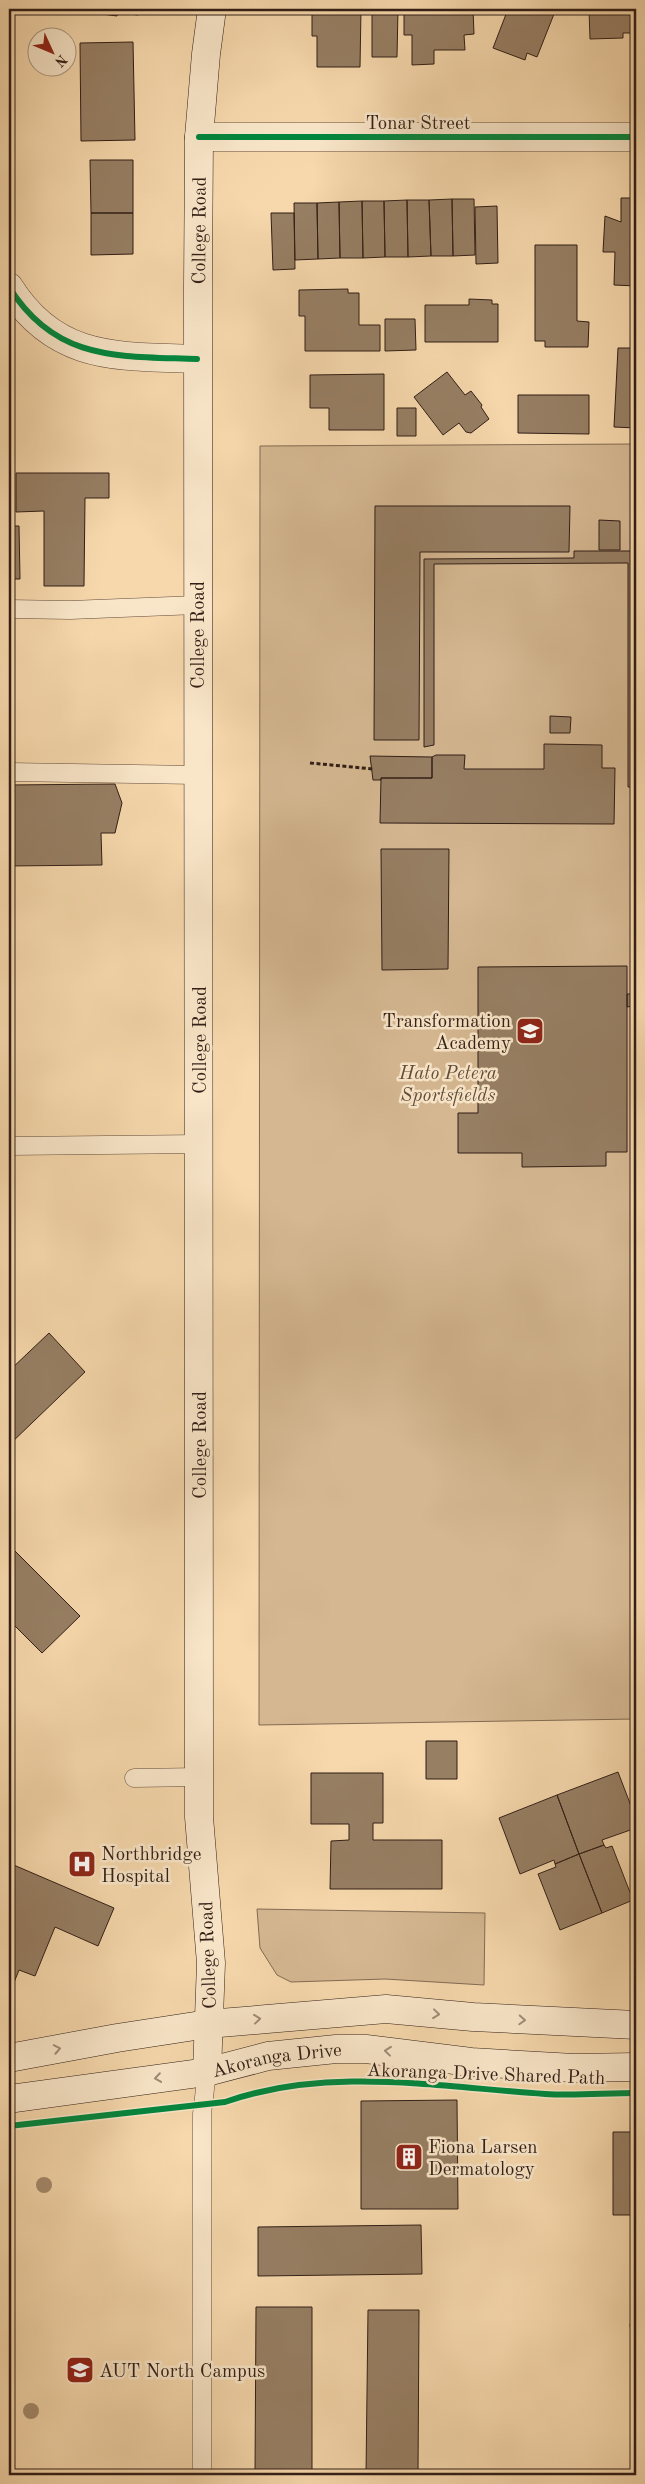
<svg xmlns="http://www.w3.org/2000/svg" width="645" height="2484" font-family="'Old Standard TT',serif">
<style>
.green{fill:#d5b892;stroke:#836b54}
.building{fill:#977f64;stroke:#311e16}
.lines{fill:none;stroke-linecap:round;stroke-linejoin:round}
.service-casing{stroke:#624c3c;stroke-width:19}
.minor-casing{stroke:#624c3c;stroke-width:29}
.secondary-casing{stroke:#311e16;stroke-width:29}
.path{stroke:#311e16;stroke-width:3;stroke-dasharray:4 2.5;stroke-linecap:butt}
.service{stroke:#f9e6c9;stroke-width:18}
.minor{stroke:#f9e6c9;stroke-width:28}
.secondary{stroke:#f9e6c9;stroke-width:28}
.cycleway-casing{stroke:#f9e6c9;stroke-width:9}
.cycleway{stroke:#00873e;stroke-width:6}
.tree{fill:#a58b6e}
.oneway{stroke:#9f8c78}
.labels{text-anchor:middle;stroke-width:5;stroke-linejoin:round;paint-order:stroke}
.street-label{font-size:19px;fill:#311e16;stroke:#f9e6c9}
.poi-label{font-size:19px;fill:#311e16;stroke:#f9e6c9;text-anchor:start}
.park-label{font-size:19px;font-style:italic;fill:#624c3b;stroke:#f9e6c9}
</style>
<rect width="100%" height="100%" fill="#f6d8ac"/>
<filter id="stains"><feTurbulence type="fractalNoise" baseFrequency=".004" numOctaves="4"/><feColorMatrix values="0 0 0 0 .2 0 0 0 0 .09 0 0 0 0 .02 0 0 0 .5 -.17"/></filter>
<radialGradient id="worn" r=".72"><stop offset=".6" stop-color="#630" stop-opacity="0"/><stop offset="1" stop-color="#630" stop-opacity=".3"/></radialGradient>
<path class="green" d="M636,444V1719L259,1725L260,446Z
M257,1909L485,1913L484,1985L385,1979L291,1982L277,1975L260,1948Z"/>
<path class="building" d="M88,9H139L138,15L118,12L117,16L87,12Z
M312,9H361L360,67H317V36H312Z
M372,9H398L397,57H372Z
M404,9H473L474,34L464,35L465,50H434V64L412,65V35H404Z
M508,9H556L537,57L527,53L525,60L493,48Z
M589,9H633V33H623V38L590,39Z
M133,42L135,140L81,141L80,43Z
M90,160H133V213H91Z
M621,198H636V286L614,285L615,252H603L605,216L621,222Z
M452,199H474L475,255L453,256Z
M452,199L453,256H431L429,200Z
M407,200H429L431,256L408,257Z
M407,200L408,257H385L384,201Z
M362,201H384L385,257L363,258Z
M362,201L363,258H340L339,202Z
M339,202L340,258L318,259L317,203Z
M294,203H317L318,259L295,260Z
M497,206L498,263L476,264L475,207Z
M91,213H133V254L91,255Z
M271,213H294L295,269L273,270Z
M535,245H577V321L589,322L588,347H545V341H535Z
M348,289V293H359V325H380V351H305V316H299V290Z
M469,299L492,300V304H498V342H425V305H469Z
M385,319H415L416,350L385,351Z
M618,348H636V428L614,427Z
M447,372L465,395L471,391L482,405L481,407L489,419L471,433L466,432L459,423L443,435L414,397Z
M384,374V430H329V408H310V375Z
M518,395H589V434L518,433Z
M397,408H416V436H397Z
M16,473H109V498H85L84,586H44V511L16,512Z
M375,506H570L569,552H420L419,740H374Z
M599,520L620,521V550H599Z
M9,526H19L20,579H9Z
M574,551H636V787H628V563L434,564V745L424,747V559L574,558Z
M550,716L571,717L570,733H550Z
M544,744L602,745V768H615L614,824L380,823L381,778H432V757L436,755H465L464,769H544Z
M370,756L432,757V778H381V780H373Z
M115,784L122,803L115,833H101L102,865L9,866V785Z
M381,849H449L448,969L382,970Z
M633,877H636V1030H633V1006L627,1007V994H634Z
M627,966V1152H606V1166L522,1167V1153H458V1113H478V967Z
M49,1333L85,1372L9,1445V1371Z
M9,1545L80,1616L42,1653L9,1620Z
M426,1741H457V1779H426Z
M618,1772L636,1819V1828L602,1840L604,1845L579,1854L557,1795Z
M311,1773H383V1823H373V1840H442V1889H330L331,1841L349,1840V1824H311Z
M557,1795L579,1854L555,1864L554,1860L520,1874L499,1818Z
M604,1845L606,1848L612,1846L633,1900L602,1913L579,1854Z
M579,1854L602,1913L560,1930L538,1874L556,1867L555,1864Z
M9,1863L114,1908L98,1946L55,1927L35,1976L19,1970L9,1995Z
M457,2100L458,2209H361V2101Z
M613,2132H636V2215H613Z
M421,2225L422,2274L258,2276V2227Z
M256,2307H312V2475H255Z
M368,2310H419L418,2475H366Z
M636,2323V2380L630,2324Z"/>
<g class="lines">
<defs>
<path id="service" d="M9,609L70,610L197,605
M9,772L197,775
M9,1146L200,1144
M134,1778L199,1777
M202,2475V2114L207,2072"/>
<path id="minor" d="M199,137H636
M9,287C56,362 119,356 197,359"/>
<g id="secondary">
<path d="M9,2058L117,2038L208,2024L386,2009L473,2017L636,2025"/>
<path id="s1" d="M207,2072L211,1963L199,1817V1777L198,288L199,137L206,54L212,9"/>
<path id="s2" d="M9,2099L207,2072L268,2056L336,2049H366L471,2062L574,2068L636,2067"/>
</g>
</defs>
<use href="#service" class="service-casing"/>
<use href="#minor" class="minor-casing"/>
<use href="#secondary" class="secondary-casing"/>
<path class="path" d="M310,763L373,769"/>
<use href="#service" class="service"/>
<use href="#minor" class="minor"/>
<use href="#secondary" class="secondary"/>
<defs>
<path id="cycleway" d="M199,137H636
M9,287C56,362 119,356 197,359
M9,2126L225,2102C327,2066 439,2087 545,2094C575,2096 606,2093 636,2093"/>
</defs>
<use href="#cycleway" class="cycleway-casing"/>
<use href="#cycleway" class="cycleway"/>
</g>
<g class="tree">
<circle cx="44" cy="2185" r="8"/>
<circle cx="31" cy="2411" r="8"/>
</g>
<defs><path id="oneway-chevron" d="M-2-3.5L2.5 0L-2 3.5" fill="none" stroke-width="1.6" stroke-linecap="round" stroke-linejoin="round" transform="scale(1.25)"/></defs>
<g class="oneway">
<use href="#oneway-chevron" transform="translate(436 2014) rotate(6)"/>
<use href="#oneway-chevron" transform="translate(257 2019) rotate(-6)"/>
<use href="#oneway-chevron" transform="translate(522 2020) rotate(3)"/>
<use href="#oneway-chevron" transform="translate(57 2049) rotate(-11)"/>
<use href="#oneway-chevron" transform="translate(388 2051) rotate(-174)"/>
<use href="#oneway-chevron" transform="translate(158 2078) rotate(172)"/>
</g>
<defs>
<symbol id="university-square" viewBox="-11 -11 22 22"><rect x="-9" y="-9" width="18" height="18" rx="4" fill="#8f2418" stroke="#f9e6c9"/><path d="M0-5L7-2L0 1L-7-2ZM-4 1L0 2.5L4 1V4Q0 6-4 4Z" fill="#fff"/></symbol>
<symbol id="hospital-square" viewBox="-11 -11 22 22"><rect x="-9" y="-9" width="18" height="18" rx="4" fill="#8f2418" stroke="#f9e6c9"/><path d="M-5-5h3v3.5h4V-5h3V5h-3V1.5h-4V5h-3Z" fill="#fff"/></symbol>
<symbol id="building-square" viewBox="-11 -11 22 22"><rect x="-9" y="-9" width="18" height="18" rx="4" fill="#8f2418" stroke="#f9e6c9"/><path d="M-4-6H4V6H1V3H-1V6H-4ZM-2.5-4.3h1.7v1.8h-1.7ZM.8-4.3h1.7v1.8H.8ZM-2.5-1h1.7V.8h-1.7ZM.8-1h1.7V.8H.8Z" fill="#fff"/></symbol>
</defs>
<g fill-rule="evenodd">
<use href="#university-square" x="514" y="1015" width="32" height="32"/>
<use href="#hospital-square" x="66" y="1848" width="32" height="32"/>
<use href="#building-square" x="393" y="2141" width="32" height="32"/>
<use href="#university-square" x="64" y="2354" width="32" height="32"/>
</g>
<g class="labels">
<g class="street-label">
<text x="418" y="129">Tonar Street</text>
<text dy="7" stroke="none"><textPath href="#s1" startOffset="1842">College Road</textPath></text>
<text transform="translate(197 635) rotate(-90)" y="7">College Road</text>
<text transform="translate(199 1040) rotate(-90)" y="7">College Road</text>
<text transform="translate(199 1445) rotate(-90)" y="7">College Road</text>
<text transform="translate(207 1955) rotate(-92)" y="7">College Road</text>
<text dy="7" stroke="none"><textPath href="#s2" startOffset="271">Akoranga Drive</textPath></text>
<text transform="translate(486 2073) rotate(2)" y="7">Akoranga Drive Shared Path</text>
</g>
<g class="poi-label">
<text x="511" y="1027" text-anchor="end">Transformation<tspan x="511" dy="22">Academy</tspan></text>
<text x="101" y="1860">Northbridge<tspan x="101" dy="22">Hospital</tspan></text>
<text x="428" y="2153">Fiona Larsen<tspan x="428" dy="22">Dermatology</tspan></text>
<text x="99" y="2377">AUT North Campus</text>
</g>
<g class="park-label">
<text x="448" y="1079">Hato Petera<tspan x="448" dy="22">Sportsfields</tspan></text>
</g>
</g>
<rect width="645" height="2484" fill="none" stroke="#f6d8ac" stroke-width="30"/>
<rect x="10" y="10" width="625" height="2464" fill="none" stroke="#311e16" stroke-width="2.5"/>
<rect x="15" y="15" width="615" height="2454" fill="none" stroke="#311e16"/>
<g transform="translate(52 52) rotate(134)"><circle r="24" fill="#f9e6c9" stroke="#a99681"/>
<path d="M0-4L9 19L0 12L-9 19Z" fill="#8f2418"/>
<text y="-8" font-size="14" font-weight="bold" text-anchor="middle" fill="#311e16">N</text>
</g>
<rect width="100%" height="100%" filter="url(#stains)"/>
<rect width="100%" height="100%" fill="url(#worn)"/>
</svg>
